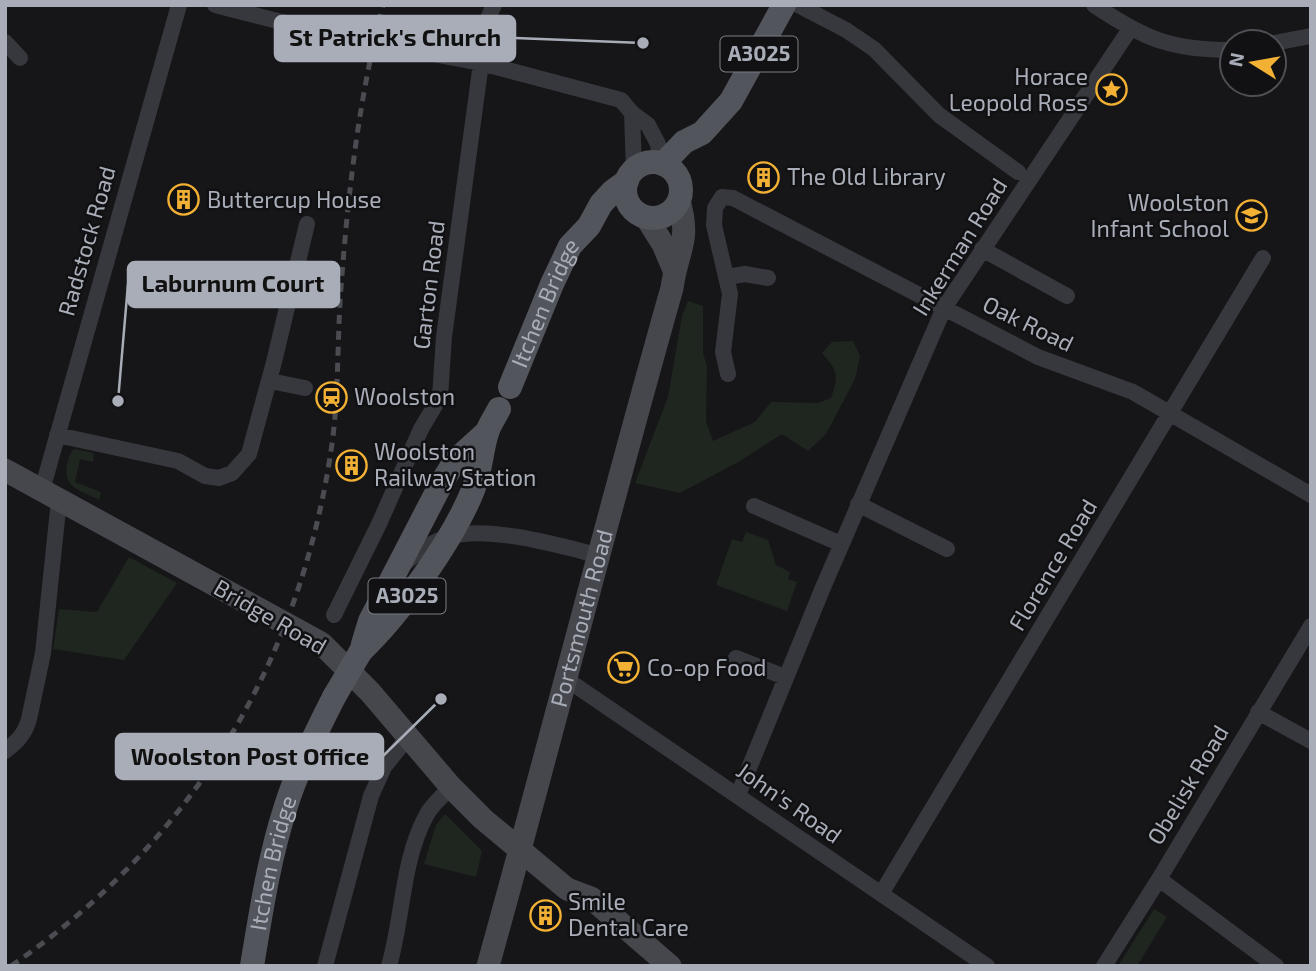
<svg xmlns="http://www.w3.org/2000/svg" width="1316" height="971" font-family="'Exo 2',sans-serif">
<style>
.green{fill:#1e261f}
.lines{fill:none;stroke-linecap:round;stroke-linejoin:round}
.street{stroke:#37383d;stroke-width:16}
.secondary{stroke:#45474d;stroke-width:23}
.primary{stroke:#53555c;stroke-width:24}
.rail{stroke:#4a4c52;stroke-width:5;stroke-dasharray:9 7;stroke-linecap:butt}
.street-bridge{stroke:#37383d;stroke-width:16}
.primary-bridge{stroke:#53555c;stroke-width:24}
.labels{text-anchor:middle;stroke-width:5;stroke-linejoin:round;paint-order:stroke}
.shield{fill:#111113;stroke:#7b7e86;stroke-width:2}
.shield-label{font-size:21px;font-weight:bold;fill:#a8adb8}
.poi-label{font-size:23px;fill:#a8adb8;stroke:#111113;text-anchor:start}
.street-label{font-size:23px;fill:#a8adb8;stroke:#111113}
.leader{fill:none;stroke:#a8adb8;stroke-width:2.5}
.callout-dot{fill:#a8adb8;stroke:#111113;stroke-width:2.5}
.callout{fill:#a8adb8;stroke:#a8adb8;stroke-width:2.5}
.callout-label{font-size:24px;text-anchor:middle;font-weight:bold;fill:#111}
</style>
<rect width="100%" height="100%" fill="#161618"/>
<path class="green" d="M688,301L703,306V353L707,366L706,421L713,441L755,422L771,402L818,403L831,398C839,376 838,371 822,353L832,342L853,341L860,356L855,379L826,434L808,451L782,434L740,461L680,493L635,483L668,397L682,316Z
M74,449L94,453L93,462L80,459L75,482L101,492L99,500C81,490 63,489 67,465C69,458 69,454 74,449Z
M746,532L768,540L776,565L790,572L788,579L797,582L787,611L716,585L732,539L742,542Z
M129,557L177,583L124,660L53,649L59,609L97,612Z
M445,814L482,851L476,877L424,864L436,825Z
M1154,909L1167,917L1137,966H1118Z"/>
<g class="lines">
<path class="street" d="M215,5L325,33
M798,5L846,30L874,49L939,115L1018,172
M1094,5C1145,39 1170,50 1232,50
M5,42L20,58
M1274,43L1311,36
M405,49L481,63L621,100L632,113L648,125L658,144L660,163
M469,61L494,5
M632,113L634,170
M982,249L1067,296
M727,277L745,274L768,278
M728,374L723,352L730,294L714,225L715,208L722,197L733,198L1038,357L1133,392L1311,495
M270,381L305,388
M57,435L178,461L205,476L219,478L232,473L249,454L274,362L307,224
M42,490L179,5
M858,504L947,549
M754,506L841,544
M404,564C418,552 432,541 451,536C491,526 557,545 597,555
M334,615L379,524L421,429L440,397L444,337L481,63
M736,658L785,677
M566,679L987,966
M1258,712L1311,741
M5,751C17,742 25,734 29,719L43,653L59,500
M738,795L824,585L944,308L1130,29
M1159,879L1276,966
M881,894L1263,258
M325,966L371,796L384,767L408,737
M389,966C403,918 402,860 426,816C431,805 443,796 451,787
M1104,966L1159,879L1311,626"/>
<g class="secondary">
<path d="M646,217L663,244L674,270"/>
<path d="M5,470L321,643L370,692L451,787L483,819L567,889L591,898L670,966"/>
<path id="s1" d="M488,966C551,740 608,513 672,288C677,250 691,242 679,201"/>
</g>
<g class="primary">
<circle cx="653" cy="190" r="28"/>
<path d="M663,164L684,142L702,133L731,101L784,5"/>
<path id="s2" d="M510,387L552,284L570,246L589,226L601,204L613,191L627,181"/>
<path d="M363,644L370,621L442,482L455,461L487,432"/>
<path d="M361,651C400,614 453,540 473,490C481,471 481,452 487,433C489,425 495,417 499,409"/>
<path id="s3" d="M252,966C261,912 269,858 286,806C298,768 316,733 334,697"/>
</g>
<path class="rail" d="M11,966C193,841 301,662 332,444C339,393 337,340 341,288C348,193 359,97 383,5"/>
<path class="street-bridge" d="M325,33L405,49"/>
<path class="primary-bridge" d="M334,697L361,651"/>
</g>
<defs>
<symbol id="sight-ring" viewBox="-11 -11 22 22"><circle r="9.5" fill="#111113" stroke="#f2b134" stroke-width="1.5"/><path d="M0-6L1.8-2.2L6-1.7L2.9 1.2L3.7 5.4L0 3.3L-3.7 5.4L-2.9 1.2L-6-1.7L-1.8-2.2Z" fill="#f2b134"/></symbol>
<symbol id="building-ring" viewBox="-11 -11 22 22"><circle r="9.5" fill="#111113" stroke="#f2b134" stroke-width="1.5"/><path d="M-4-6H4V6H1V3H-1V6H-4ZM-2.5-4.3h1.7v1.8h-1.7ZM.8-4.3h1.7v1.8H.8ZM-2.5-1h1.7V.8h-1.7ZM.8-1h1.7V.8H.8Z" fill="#f2b134"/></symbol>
<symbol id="school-ring" viewBox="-11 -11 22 22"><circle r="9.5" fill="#111113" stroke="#f2b134" stroke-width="1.5"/><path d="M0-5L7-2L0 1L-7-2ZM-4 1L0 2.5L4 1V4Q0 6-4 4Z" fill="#f2b134"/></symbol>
<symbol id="station-ring" viewBox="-11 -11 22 22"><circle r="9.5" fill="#111113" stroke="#f2b134" stroke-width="1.5"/><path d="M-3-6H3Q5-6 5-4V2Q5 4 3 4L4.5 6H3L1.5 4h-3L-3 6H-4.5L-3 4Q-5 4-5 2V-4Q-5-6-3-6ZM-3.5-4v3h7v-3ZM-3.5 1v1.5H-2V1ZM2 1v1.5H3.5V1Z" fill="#f2b134"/></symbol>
<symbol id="supermarket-ring" viewBox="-11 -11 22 22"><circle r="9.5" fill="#111113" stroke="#f2b134" stroke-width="1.5"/><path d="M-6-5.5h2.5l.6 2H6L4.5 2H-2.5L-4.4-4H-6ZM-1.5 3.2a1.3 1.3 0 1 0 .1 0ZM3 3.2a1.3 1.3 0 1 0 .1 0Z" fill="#f2b134"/></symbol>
</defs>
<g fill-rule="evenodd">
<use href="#sight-ring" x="1094" y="72" width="35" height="35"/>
<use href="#building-ring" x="746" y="160" width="35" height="35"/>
<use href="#building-ring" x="166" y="182" width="35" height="35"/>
<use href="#school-ring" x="1234" y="198" width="35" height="35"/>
<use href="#station-ring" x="314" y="380" width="35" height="35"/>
<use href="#building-ring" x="334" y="448" width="35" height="35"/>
<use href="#supermarket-ring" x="606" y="650" width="35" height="35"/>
<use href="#building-ring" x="528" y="898" width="35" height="35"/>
</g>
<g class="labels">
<g class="shield">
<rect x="720.5" y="36.5" width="77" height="35" rx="5"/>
<rect x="368.5" y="578.5" width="77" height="35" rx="5"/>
</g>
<g class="shield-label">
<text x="759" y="61">A3025</text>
<text x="407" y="603">A3025</text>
</g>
<g class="poi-label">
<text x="1088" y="85" text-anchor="end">Horace<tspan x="1088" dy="26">Leopold Ross</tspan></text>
<text x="787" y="185">The Old Library</text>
<text x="207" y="208">Buttercup House</text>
<text x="1229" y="211" text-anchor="end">Woolston<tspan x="1229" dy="26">Infant School</tspan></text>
<text x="354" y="405">Woolston</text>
<text x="374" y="460">Woolston<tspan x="374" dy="26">Railway Station</tspan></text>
<text x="647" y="676">Co-op Food</text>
<text x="568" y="910">Smile<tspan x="568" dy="26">Dental Care</tspan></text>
</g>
<g class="street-label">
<text transform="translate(87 241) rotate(-74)" y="8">Radstock Road</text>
<text transform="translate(960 247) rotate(-58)" y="8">Inkerman Road</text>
<text transform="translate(429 285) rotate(-83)" y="8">Garton Road</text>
<text dy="8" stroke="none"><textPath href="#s2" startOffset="91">Itchen Bridge</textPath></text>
<text transform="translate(1028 324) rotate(26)" y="8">Oak Road</text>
<text transform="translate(1053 565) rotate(-59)" y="8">Florence Road</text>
<text transform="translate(270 617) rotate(30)" y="8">Bridge Road</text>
<text dy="8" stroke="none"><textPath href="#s1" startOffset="360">Portsmouth Road</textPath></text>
<text transform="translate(1188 785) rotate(-59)" y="8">Obelisk Road</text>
<text transform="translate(789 803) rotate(35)" y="8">John's Road</text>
<text dy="8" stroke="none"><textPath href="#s3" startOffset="105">Itchen Bridge</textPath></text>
</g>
</g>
<path class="leader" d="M643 43L515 38M118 401L128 284M441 699L383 756"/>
<g class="callout-dot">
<circle cx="643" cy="43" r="7"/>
<circle cx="118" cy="401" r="7"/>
<circle cx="441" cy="699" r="7"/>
</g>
<g class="callout">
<rect x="275" y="16" width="240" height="45" rx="7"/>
<rect x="128" y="262" width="211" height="45" rx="7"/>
<rect x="116" y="734" width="267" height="45" rx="7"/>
</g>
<g class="callout-label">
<text x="395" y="46">St Patrick's Church</text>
<text x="233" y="292">Laburnum Court</text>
<text x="250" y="765">Woolston Post Office</text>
</g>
<rect width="1316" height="971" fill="none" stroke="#a8adb8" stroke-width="14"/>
<g transform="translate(1253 63) rotate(281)"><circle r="33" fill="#111113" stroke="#4d4f55" stroke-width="2"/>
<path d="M0-5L12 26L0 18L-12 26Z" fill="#f2b134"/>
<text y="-10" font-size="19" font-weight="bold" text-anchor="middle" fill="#a8adb8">N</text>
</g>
</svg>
